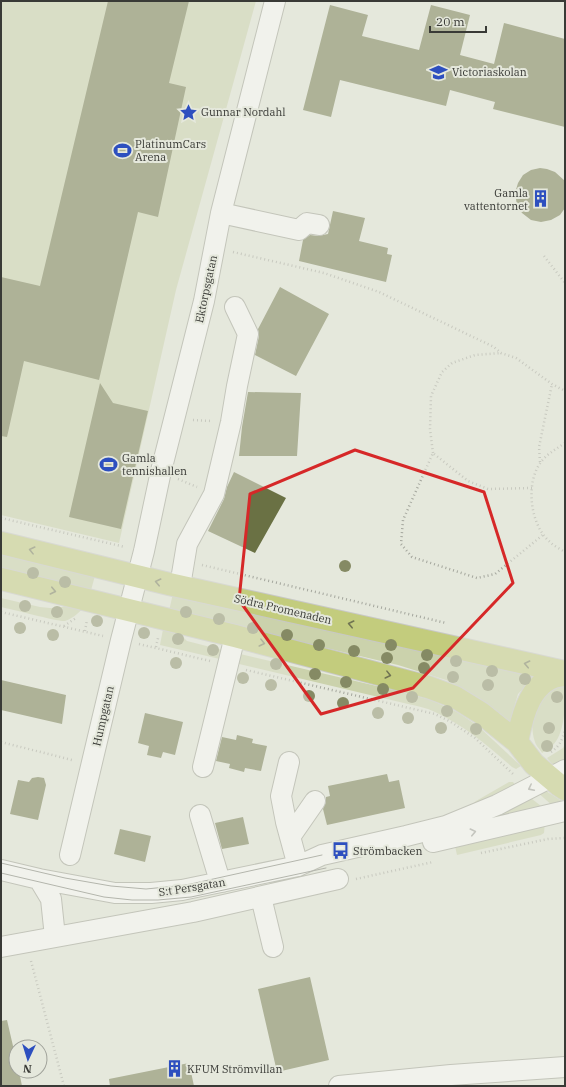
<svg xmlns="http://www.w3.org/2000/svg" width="566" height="1087" font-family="'IBM Plex Serif',serif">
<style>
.green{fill:#cbd2ac}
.building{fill:#6a7144}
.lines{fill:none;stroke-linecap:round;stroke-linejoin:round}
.minor-casing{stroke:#9a9c91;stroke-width:22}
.major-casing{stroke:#c8c8c7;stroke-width:24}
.path{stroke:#a4a69d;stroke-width:2.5;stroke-dasharray:1 3;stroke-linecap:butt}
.minor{stroke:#fff;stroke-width:20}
.major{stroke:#c3cc7d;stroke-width:22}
.tram{stroke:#777972;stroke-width:1}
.tree{fill:#858a64}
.oneway{stroke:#707452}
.oneway2{stroke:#9c9c9a}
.marked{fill:none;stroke:#d62828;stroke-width:3;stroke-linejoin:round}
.labels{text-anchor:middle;stroke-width:4;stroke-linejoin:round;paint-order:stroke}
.poi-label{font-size:11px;fill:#393a36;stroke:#e5e8dc;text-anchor:start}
.street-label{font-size:11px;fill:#393a36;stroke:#e5e8dc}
</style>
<rect width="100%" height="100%" fill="#e5e8dc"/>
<path class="green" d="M1,1H256L176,290L119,543L1,515Z
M1,550L96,572L90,594L1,573Z
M174,589L534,677L518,694L513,711L511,724L477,697L446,680L398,665L169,611Z
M1,598L40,607L50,608H59L70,604H86C81,611 74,618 65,621C59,622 11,609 1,607Z
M164,624L178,632L187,641L226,651L224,660L160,645Z
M236,653L398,691L431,700L457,712L478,726L521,766L516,769L512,767C488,746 465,726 435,712C427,708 417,706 408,704L235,663Z
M565,686C565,703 566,733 552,746C550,749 545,751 542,753C540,749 536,746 535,742C528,723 535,695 555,687C558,686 562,686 565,686Z
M565,744V759L553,765L547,758L563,748Z
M509,782H513L516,786L469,807L476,801Z
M542,787L549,793L565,803L554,807L536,791Z
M527,795L541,806L543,810L460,829Z
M545,822L544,833L541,835L457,855L454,842Z"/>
<path class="building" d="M108,1H189L169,83L186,87L158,217L138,212L99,380L24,361L7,437L1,436V277L40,286Z
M330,5L368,15L362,36L419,50L431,5L470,15L460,55L494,64L504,23L565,39V127L493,109L495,102L450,90L446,106L340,80L331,117L303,110Z
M540,168L547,169L555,172L565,181V208L560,215L551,220L541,222L531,220L522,213L517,205L515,193L518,183L523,175L531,170Z
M333,211L365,218L359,241L388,248L387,254L392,255L386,282L299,261L303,240L310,235L318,236L328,234Z
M280,287L329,314L296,376L255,355L259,336L258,329Z
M100,383L113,403L148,411L121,529L69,517Z
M248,392L301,393L297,456H239L242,427Z
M234,472L286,498L255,553L208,531L224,499L227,487Z
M1,680L66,695L62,724L1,710Z
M145,713L183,722L175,755L163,752L161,758L147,755L149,746L138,743Z
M237,735L253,739L252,743L267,746L261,771L245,768L244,772L229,768L230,764L216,761L222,737L236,740Z
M387,774L389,782L399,780L405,808L327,825L323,809L326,802V797L330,796L328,786Z
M38,777L44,778L46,785L38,820L10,814L18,780L29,782L32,778Z
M243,817L249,844L222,849L215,823Z
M120,829L151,836L145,862L114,854Z
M310,977L329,1060L277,1072L258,989Z
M7,1020L16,1059V1071H19L22,1086H1V1021Z
M189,1063L194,1086H110L109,1079Z"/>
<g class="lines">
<defs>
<path id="minor" d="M221,213L299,230L307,223L319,225
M180,586L187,544L214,494L231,422L237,386L248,334L235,307
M289,762L281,796L286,822L298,866
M203,767L235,636
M200,815L219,878L222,882
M290,837L315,801
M433,842L565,811
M70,855L121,640L144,551L161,471L204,301L221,213L275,1
M1,870L39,879L115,893H151L182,890L298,866L322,855L406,836L446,826L497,805L565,770
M39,879L51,899L55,937
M261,897L273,947
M1,947L193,912L338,879
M339,1086L451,1075L565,1067"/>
<path id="major" d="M1,543L169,584L565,672
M1,579L235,636L428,687L455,697L481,713L517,742L534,764L559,785L565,789
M517,742C522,716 531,676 565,675"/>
</defs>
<use href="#minor" class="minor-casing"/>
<use href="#major" class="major-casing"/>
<path class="path" d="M233,252L324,273L379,292L494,347L501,353L516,358L552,384L565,391
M544,256L565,283
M193,420L212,421
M565,443C556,449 547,454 541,462C525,483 530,525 550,542C554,546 560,549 565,552
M433,453L430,429L431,396L442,372L452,363L475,355L501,353
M540,462L539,447L552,384
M178,479L197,487
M532,488L488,489L468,481L433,453L403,520L401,544L412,557L477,578L495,574L544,534
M1,518L125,547
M202,565L446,623
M1,612L103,636
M64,626L76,618
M85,631L87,620
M139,644L210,661
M156,647L158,638
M246,670L435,714L451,722L475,738L514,775
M1,742L72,760
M551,752C560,746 562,740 565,730
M481,853L548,839L565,838
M356,879L433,862
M31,961L64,1086"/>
<use href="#minor" class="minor"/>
<use href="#major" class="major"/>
<path class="tram" d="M1,863L65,878L111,886L146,889L186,885L322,855
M1,873L104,897L132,900H158L191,897L326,868"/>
</g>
<g class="tree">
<circle cx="345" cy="566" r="6"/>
<circle cx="33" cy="573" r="6"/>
<circle cx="65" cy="582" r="6"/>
<circle cx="25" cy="606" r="6"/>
<circle cx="57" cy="612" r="6"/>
<circle cx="186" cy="612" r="6"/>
<circle cx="219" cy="619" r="6"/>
<circle cx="97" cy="621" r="6"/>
<circle cx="20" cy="628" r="6"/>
<circle cx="253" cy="628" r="6"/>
<circle cx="144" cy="633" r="6"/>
<circle cx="53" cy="635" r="6"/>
<circle cx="287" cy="635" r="6"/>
<circle cx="178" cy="639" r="6"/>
<circle cx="319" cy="645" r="6"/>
<circle cx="391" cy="645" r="6"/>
<circle cx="213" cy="650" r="6"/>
<circle cx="354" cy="651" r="6"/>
<circle cx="427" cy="655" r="6"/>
<circle cx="387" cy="658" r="6"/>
<circle cx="456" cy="661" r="6"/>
<circle cx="176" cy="663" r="6"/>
<circle cx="276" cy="664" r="6"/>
<circle cx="424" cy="668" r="6"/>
<circle cx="492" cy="671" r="6"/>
<circle cx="315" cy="674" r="6"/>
<circle cx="453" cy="677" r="6"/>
<circle cx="243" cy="678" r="6"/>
<circle cx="525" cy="679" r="6"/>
<circle cx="346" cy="682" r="6"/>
<circle cx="271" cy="685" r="6"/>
<circle cx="488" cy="685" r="6"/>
<circle cx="383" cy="689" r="6"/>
<circle cx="309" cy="696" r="6"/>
<circle cx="412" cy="697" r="6"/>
<circle cx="557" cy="697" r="6"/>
<circle cx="343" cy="703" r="6"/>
<circle cx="447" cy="711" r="6"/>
<circle cx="378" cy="713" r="6"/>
<circle cx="408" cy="718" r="6"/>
<circle cx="441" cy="728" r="6"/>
<circle cx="549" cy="728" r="6"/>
<circle cx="476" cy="729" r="6"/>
<circle cx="547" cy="746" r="6"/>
</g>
<defs><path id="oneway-chevron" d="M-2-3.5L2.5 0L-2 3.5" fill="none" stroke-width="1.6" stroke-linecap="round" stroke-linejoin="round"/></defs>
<g class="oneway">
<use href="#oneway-chevron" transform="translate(32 550) rotate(-166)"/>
<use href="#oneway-chevron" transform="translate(158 582) rotate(-167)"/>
<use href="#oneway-chevron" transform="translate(53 591) rotate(13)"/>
<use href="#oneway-chevron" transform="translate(351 624) rotate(-167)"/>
<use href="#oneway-chevron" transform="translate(262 643) rotate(14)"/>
<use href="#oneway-chevron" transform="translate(527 664) rotate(-168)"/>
<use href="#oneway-chevron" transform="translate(388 675) rotate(14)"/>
</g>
<g class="oneway2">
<use href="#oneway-chevron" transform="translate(531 788) rotate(153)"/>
<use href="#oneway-chevron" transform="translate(473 832) rotate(-13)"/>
</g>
<path d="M0 0H566V1087H0ZM355,450L484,492L513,583L413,688L321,714L239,600L250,494Z" fill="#e5e8dc" fill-opacity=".55" fill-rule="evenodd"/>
<path class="marked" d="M355,450L484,492L513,583L413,688L321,714L239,600L250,494Z"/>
<defs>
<symbol id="school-bare" viewBox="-9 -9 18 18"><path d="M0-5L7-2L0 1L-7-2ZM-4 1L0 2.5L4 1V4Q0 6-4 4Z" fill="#2d4fbf" stroke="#e5e8dc" stroke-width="2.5" paint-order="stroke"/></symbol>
<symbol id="sight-bare" viewBox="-9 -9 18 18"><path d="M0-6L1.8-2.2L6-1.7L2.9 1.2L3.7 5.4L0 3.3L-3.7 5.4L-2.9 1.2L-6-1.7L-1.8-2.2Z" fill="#2d4fbf" stroke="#e5e8dc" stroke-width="2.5" paint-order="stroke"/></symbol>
<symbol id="stadium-bare" viewBox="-9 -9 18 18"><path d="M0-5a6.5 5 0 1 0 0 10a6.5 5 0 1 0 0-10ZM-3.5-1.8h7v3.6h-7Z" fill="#2d4fbf" stroke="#e5e8dc" stroke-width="2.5" paint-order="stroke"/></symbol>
<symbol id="building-bare" viewBox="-9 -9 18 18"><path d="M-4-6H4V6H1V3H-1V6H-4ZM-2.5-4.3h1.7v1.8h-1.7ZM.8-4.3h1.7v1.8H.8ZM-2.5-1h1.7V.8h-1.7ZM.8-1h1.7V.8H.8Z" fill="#2d4fbf" stroke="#e5e8dc" stroke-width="2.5" paint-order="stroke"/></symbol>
<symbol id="bus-bare" viewBox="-9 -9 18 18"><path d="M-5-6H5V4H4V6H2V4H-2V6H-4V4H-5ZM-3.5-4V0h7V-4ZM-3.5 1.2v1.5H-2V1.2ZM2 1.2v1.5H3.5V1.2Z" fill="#2d4fbf" stroke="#e5e8dc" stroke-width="2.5" paint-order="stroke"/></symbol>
</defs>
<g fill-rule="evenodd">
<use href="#school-bare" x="426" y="60" width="25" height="25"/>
<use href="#sight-bare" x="176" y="100" width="25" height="25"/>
<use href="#stadium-bare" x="110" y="138" width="25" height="25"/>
<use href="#building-bare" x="528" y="186" width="25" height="25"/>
<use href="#stadium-bare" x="96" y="452" width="25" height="25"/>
<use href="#bus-bare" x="328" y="838" width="25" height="25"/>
<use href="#building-bare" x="162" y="1056" width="25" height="25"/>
</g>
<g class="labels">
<g class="poi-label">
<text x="452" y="76">Victoriaskolan</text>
<text x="201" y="116">Gunnar Nordahl</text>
<text x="135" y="148">PlatinumCars<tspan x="135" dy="13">Arena</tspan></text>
<text x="528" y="197" text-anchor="end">Gamla<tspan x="528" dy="13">vattentornet</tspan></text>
<text x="122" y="462">Gamla<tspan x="122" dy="13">tennishallen</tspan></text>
<text x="353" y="855">Strömbacken</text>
<text x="187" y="1073">KFUM Strömvillan</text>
</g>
<g class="street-label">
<text transform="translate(206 289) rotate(-78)" y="4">Ektorpsgatan</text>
<text transform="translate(283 609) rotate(13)" y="4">Södra Promenaden</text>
<text transform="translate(103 716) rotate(-77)" y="4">Humpgatan</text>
<text transform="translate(192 887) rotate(-9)" y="4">S:t Persgatan</text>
</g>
</g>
<rect width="566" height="1087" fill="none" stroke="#393a36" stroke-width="4"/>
<g transform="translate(28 1059) rotate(184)"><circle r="19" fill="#e5e8dc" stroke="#a0a29a"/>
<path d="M0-3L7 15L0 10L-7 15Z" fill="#2d4fbf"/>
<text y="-6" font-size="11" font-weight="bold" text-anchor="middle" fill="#393a36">N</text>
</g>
<path d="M430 26v6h56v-6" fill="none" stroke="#393a36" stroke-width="2"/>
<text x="436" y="26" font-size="12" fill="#393a36" stroke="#e5e8dc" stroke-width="3" paint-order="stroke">20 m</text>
</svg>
